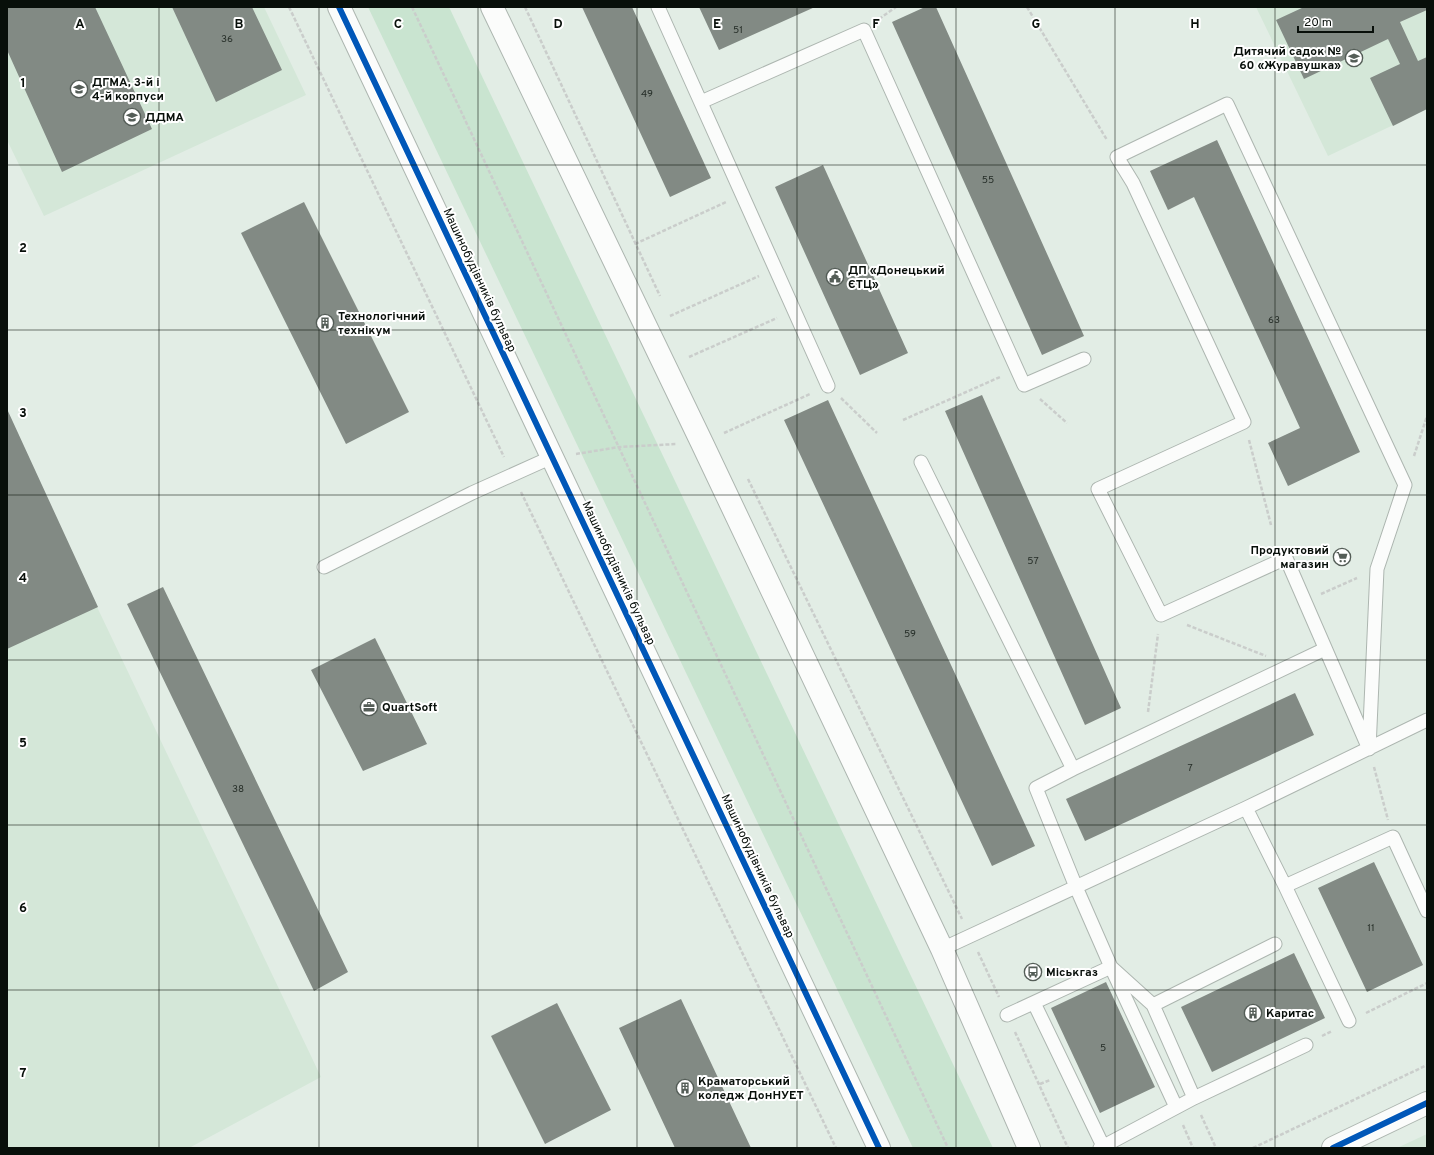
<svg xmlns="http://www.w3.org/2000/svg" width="1434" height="1155" font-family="Overpass,sans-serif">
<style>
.built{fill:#d4e7d8}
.green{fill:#c9e4d0}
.building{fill:#828a84}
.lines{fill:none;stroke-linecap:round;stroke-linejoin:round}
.service-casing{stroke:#adb6b0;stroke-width:15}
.tertiary-casing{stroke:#adb6b0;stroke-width:24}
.path{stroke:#cacdcb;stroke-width:2.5;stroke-dasharray:4 2;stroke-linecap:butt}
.service{stroke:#fbfcfb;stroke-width:13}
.tertiary{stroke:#fbfcfb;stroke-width:22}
.cycleway-casing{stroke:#fff;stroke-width:8}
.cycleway{stroke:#0057b8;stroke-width:6}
.grid{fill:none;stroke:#080f0a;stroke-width:1;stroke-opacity:0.55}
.labels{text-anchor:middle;stroke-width:4;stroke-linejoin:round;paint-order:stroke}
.number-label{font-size:10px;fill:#262e28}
.poi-label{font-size:12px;font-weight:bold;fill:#080f0a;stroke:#fff;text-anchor:start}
.street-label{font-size:12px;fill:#080f0a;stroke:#fff}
.grid-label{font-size:13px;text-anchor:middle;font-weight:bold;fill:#080f0a;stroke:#fff;stroke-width:4;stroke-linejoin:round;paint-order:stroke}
</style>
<rect width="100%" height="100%" fill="#e2ede5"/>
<path class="built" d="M7,7H264L306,95L44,216L7,140Z
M1256,7H1427V109L1328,156Z
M7,418L321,1077L189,1148H7Z
M1427,1134V1148H1397Z"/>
<path class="green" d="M368,7H449L993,1148H913Z"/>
<path class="building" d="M7,7H95L152,129L62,172L7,50Z
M172,7H252L282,70L216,102Z
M582,7H632L711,178L670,197Z
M699,7H815L719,50Z
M925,7H936L1084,336L1042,355L892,22Z
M1304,7H1427V10L1400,22L1418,61L1427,57V109L1393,126L1370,78L1400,64L1388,39L1304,79L1276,20Z
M1217,140L1360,452L1288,486L1268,443L1300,428L1194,197L1168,210L1150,171Z
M823,165L908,353L860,375L775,187Z
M304,202L409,412L346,444L241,233Z
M982,395L1121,708L1085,725L945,411Z
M828,400L1035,846L992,866L784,420Z
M7,409L98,607L7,649Z
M163,587L348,972L314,991L127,604Z
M375,638L427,744L363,771L311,670Z
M1295,693L1314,735L1085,841L1066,799Z
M1374,862L1423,965L1367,992L1318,888Z
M1294,953L1325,1018L1212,1072L1181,1007Z
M1106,982L1155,1087L1100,1113L1051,1008Z
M681,999L751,1148H675L619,1028Z
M557,1003L611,1110L545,1144L491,1036Z"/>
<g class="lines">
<defs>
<path id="service" d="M658,7L828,386
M701,102L864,30L1024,385L1084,359
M1227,104L1405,485L1377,569L1369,749L1286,558L1161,615L1098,489L1244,422L1133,183L1117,157Z
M921,462L1073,769L1036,788L1076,887L1111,967L1153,1005
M324,567L472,493L552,457
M1073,769L1325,649
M1246,808L1285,886L1349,1021
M1285,886L1393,837L1427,911
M942,949L1246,808L1427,720
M1034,1003L1103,1146
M1007,1015L1111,967L1176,1107
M1194,1098L1153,1005L1275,944
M1100,1148L1194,1098L1306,1045"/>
<path id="tertiary" d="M339,7L879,1148
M492,7L702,443L942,949L1029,1148
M1333,1148L1427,1103"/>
</defs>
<use href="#service" class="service-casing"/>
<use href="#tertiary" class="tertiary-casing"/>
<path class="path" d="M289,7L504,457
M412,7L948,1148
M525,7L660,296
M1027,7L1107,140
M879,19L896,7
M635,244L726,202
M670,316L759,276
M689,357L777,318
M841,398L877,433
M1040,399L1067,423
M903,420L1000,377
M724,433L810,394
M1249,440L1271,525
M576,454L619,447L677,444
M1414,456L1427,416
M748,479L962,919
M521,492L836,1148
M1321,594L1357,578
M1187,625L1266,656
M1148,712L1158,634
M1374,767L1388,820
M978,952L999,997
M1366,1013L1427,983
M1015,1032L1068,1148
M1322,1036L1332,1031
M1040,1084L1050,1080
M1201,1115L1216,1148
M1183,1125L1193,1148
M1253,1148L1427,1065"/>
<use href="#service" class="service"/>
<use href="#tertiary" class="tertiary"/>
<defs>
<path id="cycleway" d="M339,7L879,1148
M1333,1148L1427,1103"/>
</defs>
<use href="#cycleway" class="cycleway-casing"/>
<use href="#cycleway" class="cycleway"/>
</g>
<path class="grid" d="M159,7V1148M319,7V1148M478,7V1148M637,7V1148M797,7V1148M956,7V1148M1115,7V1148M1275,7V1148M7,165H1427M7,330H1427M7,495H1427M7,660H1427M7,825H1427M7,990H1427"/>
<defs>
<symbol id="school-ring" viewBox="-11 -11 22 22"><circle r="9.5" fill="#fff" stroke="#545d57" stroke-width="1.5"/><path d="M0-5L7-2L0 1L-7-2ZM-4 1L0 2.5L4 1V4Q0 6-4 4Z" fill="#545d57"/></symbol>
<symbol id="university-ring" viewBox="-11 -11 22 22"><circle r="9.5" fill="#fff" stroke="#545d57" stroke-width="1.5"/><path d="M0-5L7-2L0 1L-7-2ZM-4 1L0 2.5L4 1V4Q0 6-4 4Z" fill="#545d57"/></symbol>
<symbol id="civic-ring" viewBox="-11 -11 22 22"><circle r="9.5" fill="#fff" stroke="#545d57" stroke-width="1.5"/><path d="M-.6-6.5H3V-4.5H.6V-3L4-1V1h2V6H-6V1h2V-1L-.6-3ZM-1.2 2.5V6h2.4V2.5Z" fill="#545d57"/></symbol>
<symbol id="building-ring" viewBox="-11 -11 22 22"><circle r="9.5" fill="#fff" stroke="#545d57" stroke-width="1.5"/><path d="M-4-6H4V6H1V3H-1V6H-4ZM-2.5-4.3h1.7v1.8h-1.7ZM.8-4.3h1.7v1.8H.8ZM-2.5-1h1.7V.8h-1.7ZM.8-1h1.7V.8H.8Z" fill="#545d57"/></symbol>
<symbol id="supermarket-ring" viewBox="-11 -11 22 22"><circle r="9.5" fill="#fff" stroke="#545d57" stroke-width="1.5"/><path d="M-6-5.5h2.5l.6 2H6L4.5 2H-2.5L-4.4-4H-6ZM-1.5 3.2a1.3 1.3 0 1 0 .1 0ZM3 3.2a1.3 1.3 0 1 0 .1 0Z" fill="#545d57"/></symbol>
<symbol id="office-ring" viewBox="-11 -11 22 22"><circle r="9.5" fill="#fff" stroke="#545d57" stroke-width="1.5"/><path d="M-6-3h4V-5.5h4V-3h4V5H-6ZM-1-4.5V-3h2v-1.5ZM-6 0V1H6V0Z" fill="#545d57"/></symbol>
<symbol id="bus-ring" viewBox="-11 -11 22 22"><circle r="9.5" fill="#fff" stroke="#545d57" stroke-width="1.5"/><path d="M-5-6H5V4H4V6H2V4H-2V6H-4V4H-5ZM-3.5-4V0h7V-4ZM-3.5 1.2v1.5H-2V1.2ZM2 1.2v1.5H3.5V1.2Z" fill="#545d57"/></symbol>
</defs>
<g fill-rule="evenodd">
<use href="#school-ring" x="1344" y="48" width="20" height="20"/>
<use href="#university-ring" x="69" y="79" width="20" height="20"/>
<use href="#university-ring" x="122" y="107" width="20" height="20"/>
<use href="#civic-ring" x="825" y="267" width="20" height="20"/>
<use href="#building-ring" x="315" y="313" width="20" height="20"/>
<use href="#supermarket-ring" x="1332" y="547" width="20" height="20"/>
<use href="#office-ring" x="359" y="697" width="20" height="20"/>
<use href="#bus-ring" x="1023" y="962" width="20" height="20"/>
<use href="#building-ring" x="1243" y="1003" width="20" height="20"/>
<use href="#building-ring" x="675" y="1078" width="20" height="20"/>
</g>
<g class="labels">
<g class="number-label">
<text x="738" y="33">51</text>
<text x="227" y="42">36</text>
<text x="647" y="97">49</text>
<text x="988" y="183">55</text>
<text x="1274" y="323">63</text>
<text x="1033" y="564">57</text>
<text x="910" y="637">59</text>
<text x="1190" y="771">7</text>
<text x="238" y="792">38</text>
<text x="1371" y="931">11</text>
<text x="1103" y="1051">5</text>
</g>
<g class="poi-label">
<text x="1341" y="55" text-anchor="end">Дитячий садок №<tspan x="1341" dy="14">60 «Журавушка»</tspan></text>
<text x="92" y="86">ДГМА, 3-й і<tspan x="92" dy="14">4-й корпуси</tspan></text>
<text x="145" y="121">ДДМА</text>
<text x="848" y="274">ДП «Донецький<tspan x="848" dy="14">ЄТЦ»</tspan></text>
<text x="338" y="320">Технологічний<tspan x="338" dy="14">технікум</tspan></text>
<text x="1329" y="554" text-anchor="end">Продуктовий<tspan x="1329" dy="14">магазин</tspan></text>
<text x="382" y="711">QuartSoft</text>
<text x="1046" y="976">Міськгаз</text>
<text x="1266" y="1017">Каритас</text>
<text x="698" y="1085">Краматорський<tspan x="698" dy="14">коледж ДонНУЕТ</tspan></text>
</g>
<g class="street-label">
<text transform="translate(480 280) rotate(65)" y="4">Машинобудівників бульвар</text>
<text transform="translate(619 573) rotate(65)" y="4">Машинобудівників бульвар</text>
<text transform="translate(758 866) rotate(65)" y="4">Машинобудівників бульвар</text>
</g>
</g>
<g class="grid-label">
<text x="80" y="28">A</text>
<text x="239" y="28">B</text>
<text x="398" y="28">C</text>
<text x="558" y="28">D</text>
<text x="717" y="28">E</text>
<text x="876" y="28">F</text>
<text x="1036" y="28">G</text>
<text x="1195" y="28">H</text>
<text x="23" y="87">1</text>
<text x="23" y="252">2</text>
<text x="23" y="417">3</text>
<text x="23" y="582">4</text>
<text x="23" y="747">5</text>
<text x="23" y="912">6</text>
<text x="23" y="1077">7</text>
</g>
<rect width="1434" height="1155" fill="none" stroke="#080f0a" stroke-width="16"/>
<path d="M1298 26v6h75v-6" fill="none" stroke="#080f0a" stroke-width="2"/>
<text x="1304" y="26" font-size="12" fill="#080f0a" stroke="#ffffff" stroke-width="3" paint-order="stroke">20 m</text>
</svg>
